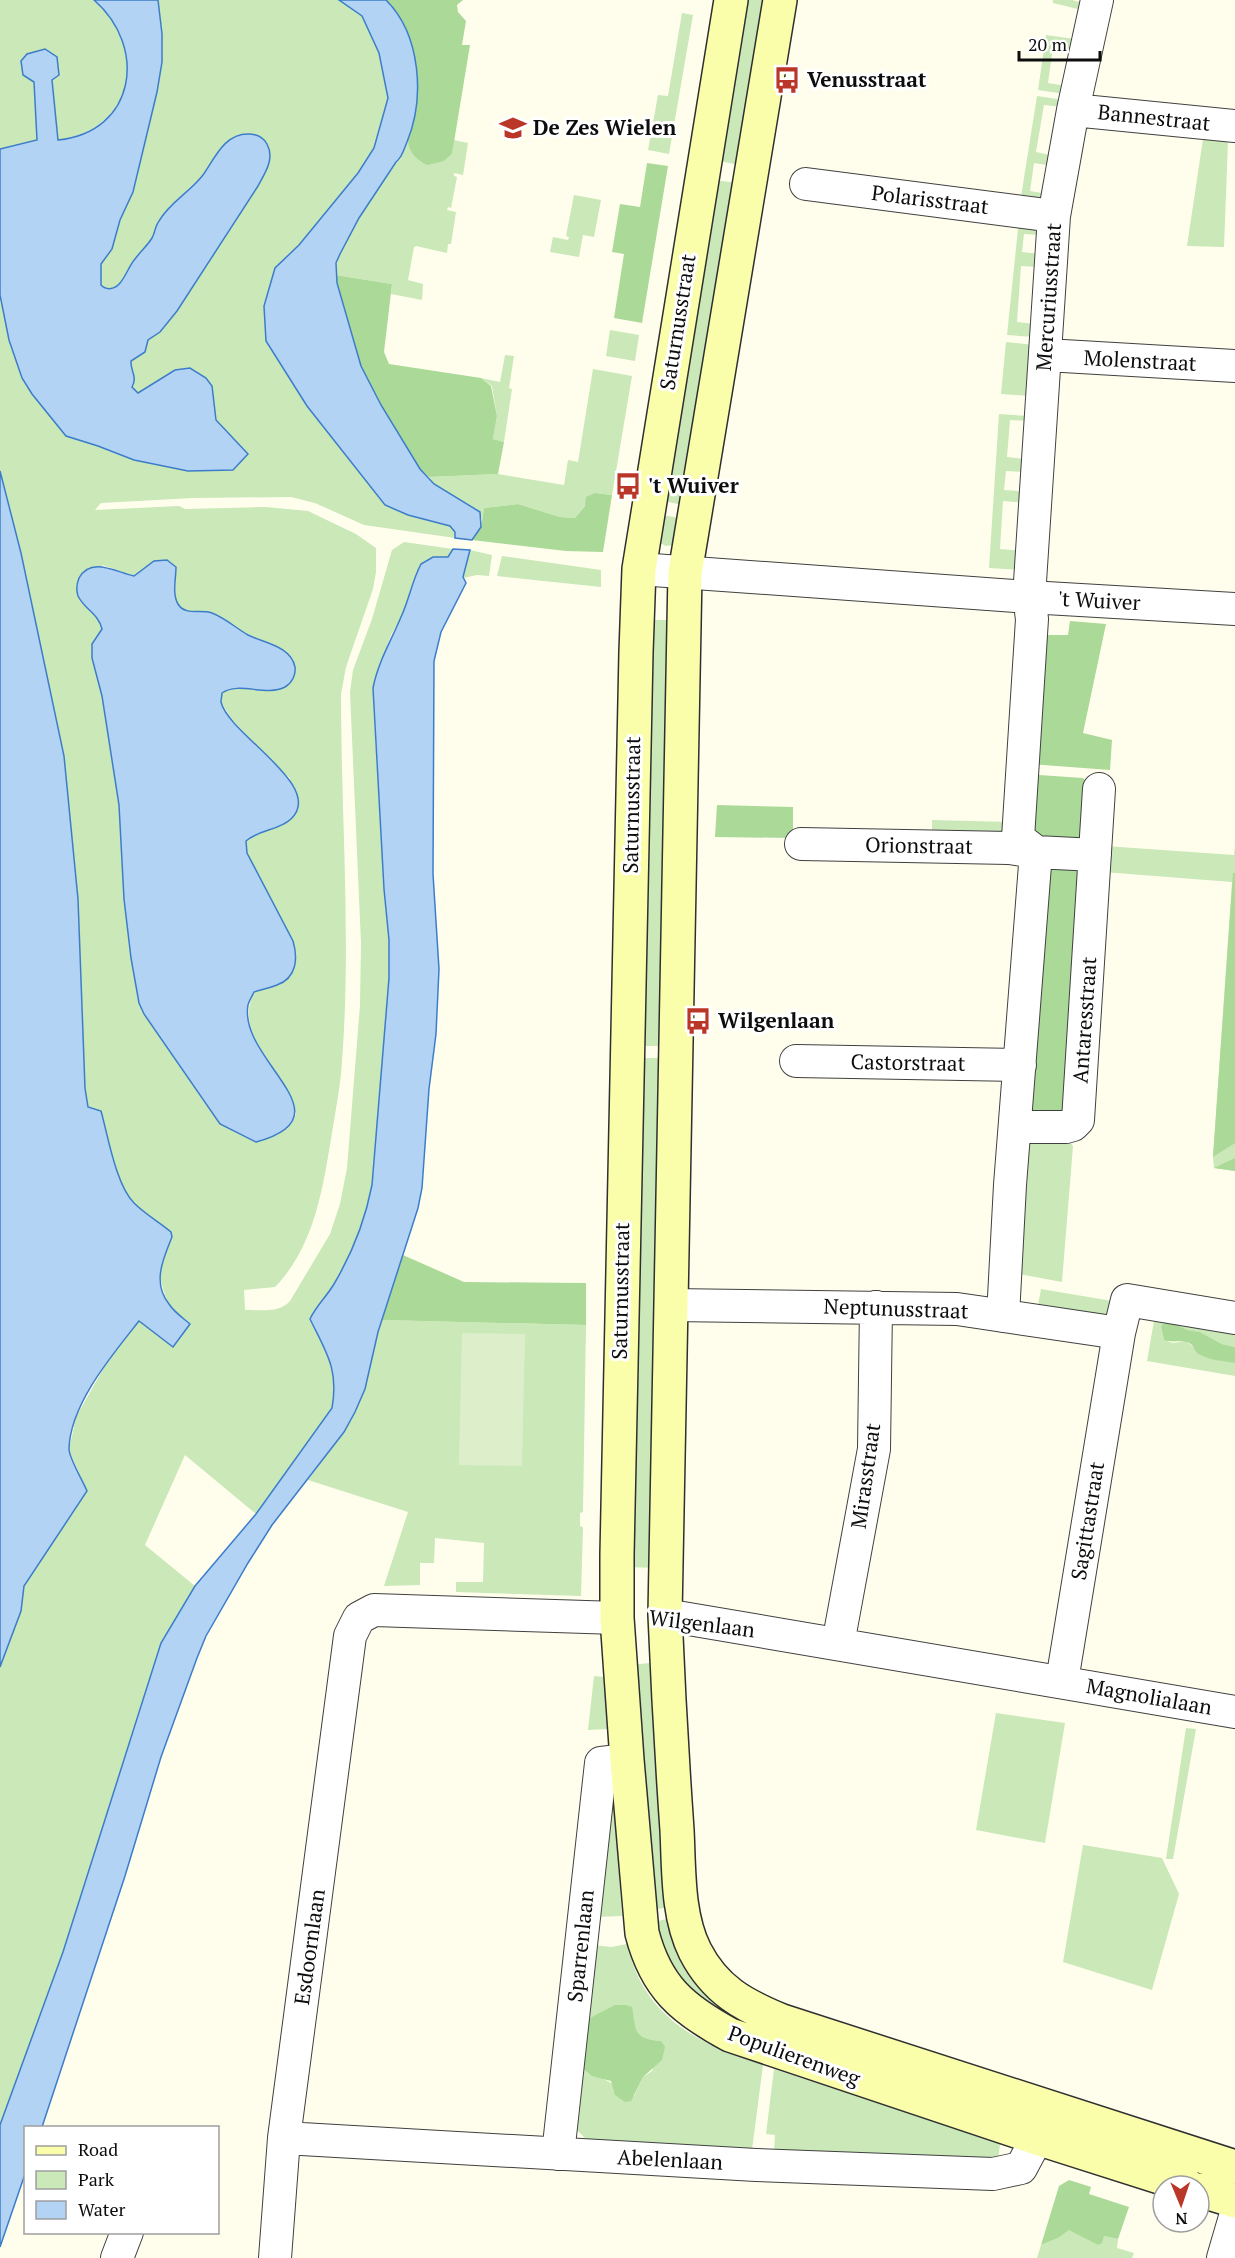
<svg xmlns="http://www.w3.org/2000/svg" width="1235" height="2258" font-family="'PT Serif',serif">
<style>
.green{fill:#cae8b8;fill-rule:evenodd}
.forest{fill:#abd997}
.pitch{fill:#ddefca}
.water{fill:#b3d3f5;stroke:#3c7dca;stroke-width:1.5}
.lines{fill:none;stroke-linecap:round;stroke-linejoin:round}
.street-casing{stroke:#404040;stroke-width:34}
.secondary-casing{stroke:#2f2f2f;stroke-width:36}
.street{stroke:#fff;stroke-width:32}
.secondary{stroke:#fafdaa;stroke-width:33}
.labels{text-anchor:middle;stroke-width:6;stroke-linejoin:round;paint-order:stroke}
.poi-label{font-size:21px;font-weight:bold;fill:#0d0d0d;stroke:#fff;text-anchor:start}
.street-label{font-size:21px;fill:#0d0d0d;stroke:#fff}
</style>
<rect width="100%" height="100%" fill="#fffeed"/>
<path class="green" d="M0,0H94C149,48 135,130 57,140L52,80L27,54L21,61L23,75L34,82L37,140L0,149Z
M158,0H339L362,16L379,53L388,98L374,148L358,173L299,245L275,268L266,341L307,406L385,505L408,515L450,526L455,532V538L364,525L315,503L291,497L193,498L101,503L95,510L179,506L185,509L266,507L308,511L356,534L376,548V572L373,589L346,667L341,694C341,821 352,948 341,1074C339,1094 335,1113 332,1133C323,1187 315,1246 275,1287L244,1290L245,1310C260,1310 280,1313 290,1301L330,1234L340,1204L347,1168L360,1005L361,943L350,692L353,670L372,619L392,550L404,542L453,549L448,557L433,558L421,564L401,618L391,635L377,671L373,701L384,889L389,940V978L372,1185C365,1221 353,1252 334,1284C327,1296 316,1306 310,1318C326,1352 339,1369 332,1408L256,1514L185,1455L145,1545L195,1586L161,1643L63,1952L0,2125V1667L21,1611L24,1586L87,1491L69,1450L76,1417L106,1364L139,1320L168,1304C156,1271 160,1268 172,1237L171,1232C159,1223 145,1214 134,1203C116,1185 108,1136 101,1111L88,1107L85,1088L78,899L64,756L21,553L0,471V295L9,340L32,394L66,436L98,446L134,460L188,471L233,470L248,453L216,420L212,386L206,378L190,368L175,370L139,393L132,387L134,372L130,368L131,361L145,352L148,340L160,332L258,186C266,173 271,163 269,147L223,145L202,176L171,205L157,222L153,237L135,259L120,283L112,289L104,288L100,285L101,264L112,249L120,220L133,192L157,92L162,34ZM154,561L176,567L175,597L179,606L189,612H209L248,635L281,648L292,658L296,670L286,686L273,690L230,688L222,693L221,702L231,718L276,767L290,778L296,811C284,830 262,828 246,841L247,853L293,941L278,985L254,992C237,1028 266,1055 283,1083C289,1092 292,1104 296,1114L288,1128L275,1136L204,1102L139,1003L124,899L119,805L102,696L92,658V644L102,630L99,619L102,565L134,576Z
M740,0H772L745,166L714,160Z
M1053,0H1072L1083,3L1082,10L1053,3Z
M682,13L693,15L669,154L648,150L658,95L668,96Z
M1046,35L1075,39L1072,49L1053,47L1048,83L1066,86L1065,94L1038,90Z
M1037,96L1064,100L1063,107L1044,105L1036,152L1055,156L1053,166L1034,163L1030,191L1048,194L1046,207L1020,203Z
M1203,139L1228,141L1224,247L1187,246Z
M408,140L412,153L444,161L452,154L454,140L468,143L463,175L454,173V176L457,177L451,208L448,207L447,210L456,212L451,244H448L447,253L416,246L414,247L408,280L423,284L422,300L391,294L392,284L335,275C337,242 377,191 396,162L400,160Z
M710,179L742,184L688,506L658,500Z
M574,195L601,200L594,237L583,235L579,257L550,252L553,237L568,240L569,237L566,236Z
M1019,219L1043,221L1042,235L1024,234L1022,252L1041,254L1039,267L1021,266L1017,322L1035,324L1034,337L1007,335Z
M610,330L639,335L635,361L606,356Z
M1006,342L1034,345L1029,396L1001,394Z
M505,355L514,356L509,388L512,389L504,442L493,439L497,416L492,386L481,378L500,382Z
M593,369L632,376L612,495L595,493L575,518L560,517L518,504L484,508L482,519L479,512L434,484L429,477L498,474L564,485L568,460L578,462Z
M999,414L1028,416V421L1010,420L1007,457L1025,459L1024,472L1006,471L1004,490L1030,492L1029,503L1003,501L1000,549L1025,551L1024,570L989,568Z
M656,514L686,519L674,545L666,546L660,543Z
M470,550L492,555L489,576L477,575L463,578Z
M502,556L601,570V587L497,576Z
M646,620H675L668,1046H637Z
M932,820L1010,822L1004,835L932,839Z
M1235,845V1171L1214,1168L1213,1157L1232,882L1103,872L1105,846L1234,855Z
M637,1058H667L658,1568L626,1567Z
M1029,1135L1066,1138L1073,1146L1062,1282L1019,1274Z
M1041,1289L1112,1301L1109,1323L1037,1311Z
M1155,1315L1235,1329V1347L1222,1344L1200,1332L1187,1331L1173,1323L1161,1327L1164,1340L1173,1343L1186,1341L1205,1357L1235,1363V1376L1147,1361Z
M382,1320L586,1325L583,1512L580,1513V1526L583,1527L581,1596L456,1592V1582H483L484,1543L435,1538L434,1563H420V1585L384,1586L408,1512L308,1480L344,1432Z
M660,1662L674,1906L647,1911L629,1665Z
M594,1676L605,1677L609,1729L588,1730Z
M996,1713L1065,1723L1045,1843L976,1830Z
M1186,1728L1196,1729L1173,1859H1166Z
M613,1789L622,1916L595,1917Z
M1083,1845L1162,1858L1179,1894L1152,1990L1063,1962Z
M676,1917L771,2041L680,1987L649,1923Z
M627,1944C644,2018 697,2043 763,2065L752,2150L589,2142L575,2128L579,2065L634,2096L643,2077L652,2071L661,2041C633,2039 636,2030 631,2007L625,2005L583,2025L594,1945L611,1947Z
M774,2069L1000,2143L998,2162L774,2152L775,2135L766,2134Z
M1069,2229L1098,2245L1104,2236L1118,2239L1117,2248L1134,2253L1132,2258H1037L1041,2245L1058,2238Z"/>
<path class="forest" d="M386,0H463L457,5L458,12L466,21L462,45H470L452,154L444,161L427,165C417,160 409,153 408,141C407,133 413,122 414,114C419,74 416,30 386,0Z
M647,163L668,166L642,323L614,318L624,254L612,252L620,204L640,207Z
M335,275L392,284L384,352L389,364L481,378L491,386L497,416L493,439L504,442L498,474L429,477L420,469L381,405L361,366Z
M595,493L612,495L603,552L566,551L472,540L481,527L484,508L518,504L560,517L575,518L585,506L586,497Z
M1070,621L1106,624L1083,733L1112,740L1110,770L1030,764L1038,635H1068Z
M1039,775L1083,778L1089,785L1085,838L1079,842L1043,840L1030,828L1033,781Z
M717,805L793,807V838L715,837Z
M1048,866L1083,868L1066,1111L1030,1115Z
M1233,873H1235V1143L1213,1157Z
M1235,1158V1171L1214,1168Z
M403,1255L464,1282L586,1283V1325L382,1320Z
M1173,1323L1187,1330L1200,1332L1222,1344L1235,1347V1363C1223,1361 1207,1360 1197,1353C1194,1349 1193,1344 1187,1342C1180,1340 1172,1343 1164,1340L1161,1327L1163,1324Z
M615,2005H626L632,2007C636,2030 633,2039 661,2041L665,2047L662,2060L643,2077L631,2101L625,2102L615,2095L611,2081L592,2076L579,2065L583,2025L592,2017Z
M1069,2180L1091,2187L1089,2194L1129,2207L1118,2239L1104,2236L1102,2243L1098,2245L1069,2230L1058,2238L1041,2245L1059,2186Z"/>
<path class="pitch" d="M462,1333L525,1334L522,1466L459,1465Z"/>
<path class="water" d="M94,0H158L162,34V62L157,92L133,192L120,220L112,249L101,264V285C107,291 115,289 120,283C126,276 129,266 135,259C140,252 147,246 152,238C155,233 155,226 159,221C170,202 190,192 203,175C215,158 224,134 248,134C256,134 263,137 267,144C275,159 265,173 258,186L177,311L160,332L148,340L145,352L131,361C130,371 138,376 132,387L138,393L175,370L190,368L206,378L212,386L216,420L248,454L233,470L188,471L134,460L98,446L66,436L32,394L22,378L9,340L0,295V149L37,140L34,82L23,75L21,61L27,54L45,49L57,57L59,75L52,80L58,140C136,132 148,47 94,0Z
M339,0H386C421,35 425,98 407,142C404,149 402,158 396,162L359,218L340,254L336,263L337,283L361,366L381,405L420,469L434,484L480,512L481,527L472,540L455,538V532L450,526L408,515L385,505L307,406L266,341L264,306L275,268L299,245L358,173L374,148L388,98L379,53L362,16Z
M0,471L21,553L64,756L78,899L85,1088L88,1107L101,1111C108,1136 116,1185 134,1203C145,1214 159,1222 171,1232L172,1237C163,1259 152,1283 169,1304C174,1312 183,1318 190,1324L173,1347L139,1321C113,1354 70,1404 69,1449C69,1458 83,1481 87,1491L24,1586L21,1611L0,1667Z
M453,549L470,550L463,577L466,583L441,632L434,661L433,874L439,969L436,1034L429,1089L422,1188L418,1208L378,1332L365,1389L355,1412L344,1432L272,1525L248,1563L206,1636L197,1658L161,1757L125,1876L42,2127L26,2128L25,2174L0,2247V2125L63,1952L161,1643L195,1586L256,1514L332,1408C339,1369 326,1352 310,1319C316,1306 327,1296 334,1284C353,1252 365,1221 372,1185L389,978V940L384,889L373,688C378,662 391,641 401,617C409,600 412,581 421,564L433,557H448Z
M167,560L176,567C176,578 172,594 178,604C185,616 201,609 212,613C225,618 236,628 248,635C264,643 291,646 295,667C296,675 292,683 285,687C265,697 240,681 222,693C222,696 221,699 221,702C229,735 326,786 291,819C278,831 260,829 246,841L247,853L293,941C298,958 297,978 277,985C270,988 262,989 254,992C252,996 249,1001 248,1005C238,1061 352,1116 256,1142L220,1124L144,1014L139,1003L131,958L124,899L119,805L102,696L92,658V644L102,629C98,613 85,610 78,596C76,590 77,583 79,578C91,556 116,572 134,576L154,561Z"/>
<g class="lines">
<defs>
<path id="street" d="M1073,110L1235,126
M806,184L1054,216
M1046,355L1235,366
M639,569L1029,597L1235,609
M801,844L1009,848L1036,852L1095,855
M1036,852L1018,838L1032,619L1029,597L1054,216L1073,110L1097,0
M796,1061L1020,1065
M1015,1127H1066L1073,1125L1078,1120L1099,789
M671,1305L957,1309L1119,1333L1062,1681
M1003,1316L1010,1185L1036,852
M1119,1333L1127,1300L1235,1318
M665,1615L1235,1712
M838,1644L874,1449L876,1307
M284,2138L756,2165L993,2174L1021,2168L1037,2138
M558,2154L601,1763L627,1760
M117,2258L127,2232
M275,2258L284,2138L350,1636L359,1618L374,1610L617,1618
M1223,2258L1235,2217"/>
<path id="secondary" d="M731,0L639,569L636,652L617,1555V1618L627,1760L642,1933C656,1987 682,2009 730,2035L1037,2138L1188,2186
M780,0L685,573L665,1615C668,1687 672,1759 677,1830C679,1869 677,1915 695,1951C715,1990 743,2005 782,2021L1235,2167
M1199,2190L1235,2201"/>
</defs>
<use href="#street" class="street-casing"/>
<use href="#secondary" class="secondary-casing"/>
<use href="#street" class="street"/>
<use href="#secondary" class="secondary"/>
</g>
<defs>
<symbol id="bus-bare" viewBox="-9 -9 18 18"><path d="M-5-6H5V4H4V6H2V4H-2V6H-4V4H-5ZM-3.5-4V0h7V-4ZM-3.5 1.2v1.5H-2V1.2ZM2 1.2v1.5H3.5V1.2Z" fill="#ba3628" stroke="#fff" stroke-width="2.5" paint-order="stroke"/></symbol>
<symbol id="school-bare" viewBox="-9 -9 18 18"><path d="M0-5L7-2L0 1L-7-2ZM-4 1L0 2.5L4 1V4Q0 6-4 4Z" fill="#ba3628" stroke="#fff" stroke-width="2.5" paint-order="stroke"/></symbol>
</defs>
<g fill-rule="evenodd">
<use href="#bus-bare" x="768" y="61" width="38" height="38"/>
<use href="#school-bare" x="494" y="109" width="38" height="38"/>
<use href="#bus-bare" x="609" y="467" width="38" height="38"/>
<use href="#bus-bare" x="679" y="1002" width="38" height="38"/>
</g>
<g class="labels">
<g class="poi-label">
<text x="807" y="87">Venusstraat</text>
<text x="533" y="135">De Zes Wielen</text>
<text x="648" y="493">'t Wuiver</text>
<text x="718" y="1028">Wilgenlaan</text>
</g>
<g class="street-label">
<text transform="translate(1154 118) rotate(6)" y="7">Bannestraat</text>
<text transform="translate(930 200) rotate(7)" y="7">Polarisstraat</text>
<text transform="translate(1049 297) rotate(-86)" y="7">Mercuriusstraat</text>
<text transform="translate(678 322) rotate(-81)" y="7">Saturnusstraat</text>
<text transform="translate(1140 361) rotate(3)" y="7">Molenstraat</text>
<text transform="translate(1099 601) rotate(3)" y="7">'t Wuiver</text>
<text transform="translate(632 805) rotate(-89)" y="7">Saturnusstraat</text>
<text transform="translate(919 846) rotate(1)" y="7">Orionstraat</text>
<text transform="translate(1085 1020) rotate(-86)" y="7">Antaresstraat</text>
<text transform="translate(908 1063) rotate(1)" y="7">Castorstraat</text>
<text transform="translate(621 1291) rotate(-89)" y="7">Saturnusstraat</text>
<text transform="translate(896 1309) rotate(2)" y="7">Neptunusstraat</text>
<text transform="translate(866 1476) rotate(-82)" y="7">Mirasstraat</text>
<text transform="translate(1088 1521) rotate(-81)" y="7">Sagittastraat</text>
<text transform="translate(702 1624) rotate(7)" y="7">Wilgenlaan</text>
<text transform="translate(1149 1697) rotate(10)" y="7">Magnolialaan</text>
<text transform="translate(581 1946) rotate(-84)" y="7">Sparrenlaan</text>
<text transform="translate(310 1947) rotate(-82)" y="7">Esdoornlaan</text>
<text transform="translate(794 2056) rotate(20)" y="7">Populierenweg</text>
<text transform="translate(670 2160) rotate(3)" y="7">Abelenlaan</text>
</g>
</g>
<rect x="24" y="2126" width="195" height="108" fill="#ffffff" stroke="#9e9e9e" stroke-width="1.5"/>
<rect x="36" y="2146" width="30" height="9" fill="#fafdaa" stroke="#9e9e9e" stroke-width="1.5"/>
<text x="78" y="2156" font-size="18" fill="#0d0d0d">Road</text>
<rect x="36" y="2171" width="30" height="18" fill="#cae8b8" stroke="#9e9e9e" stroke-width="1.5"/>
<text x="78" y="2186" font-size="18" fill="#0d0d0d">Park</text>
<rect x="36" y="2201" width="30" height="18" fill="#b3d3f5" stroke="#9e9e9e" stroke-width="1.5"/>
<text x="78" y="2216" font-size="18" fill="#0d0d0d">Water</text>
<g transform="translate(1181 2204) rotate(178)"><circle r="28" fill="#ffffff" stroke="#9e9e9e" stroke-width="1.5"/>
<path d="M0-4.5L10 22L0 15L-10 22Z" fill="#ba3628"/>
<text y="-9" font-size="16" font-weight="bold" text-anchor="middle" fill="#0d0d0d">N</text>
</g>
<path d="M1019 51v9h81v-9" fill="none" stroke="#0d0d0d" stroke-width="3"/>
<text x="1028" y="51" font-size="18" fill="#0d0d0d" stroke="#ffffff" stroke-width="4.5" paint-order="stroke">20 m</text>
</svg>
